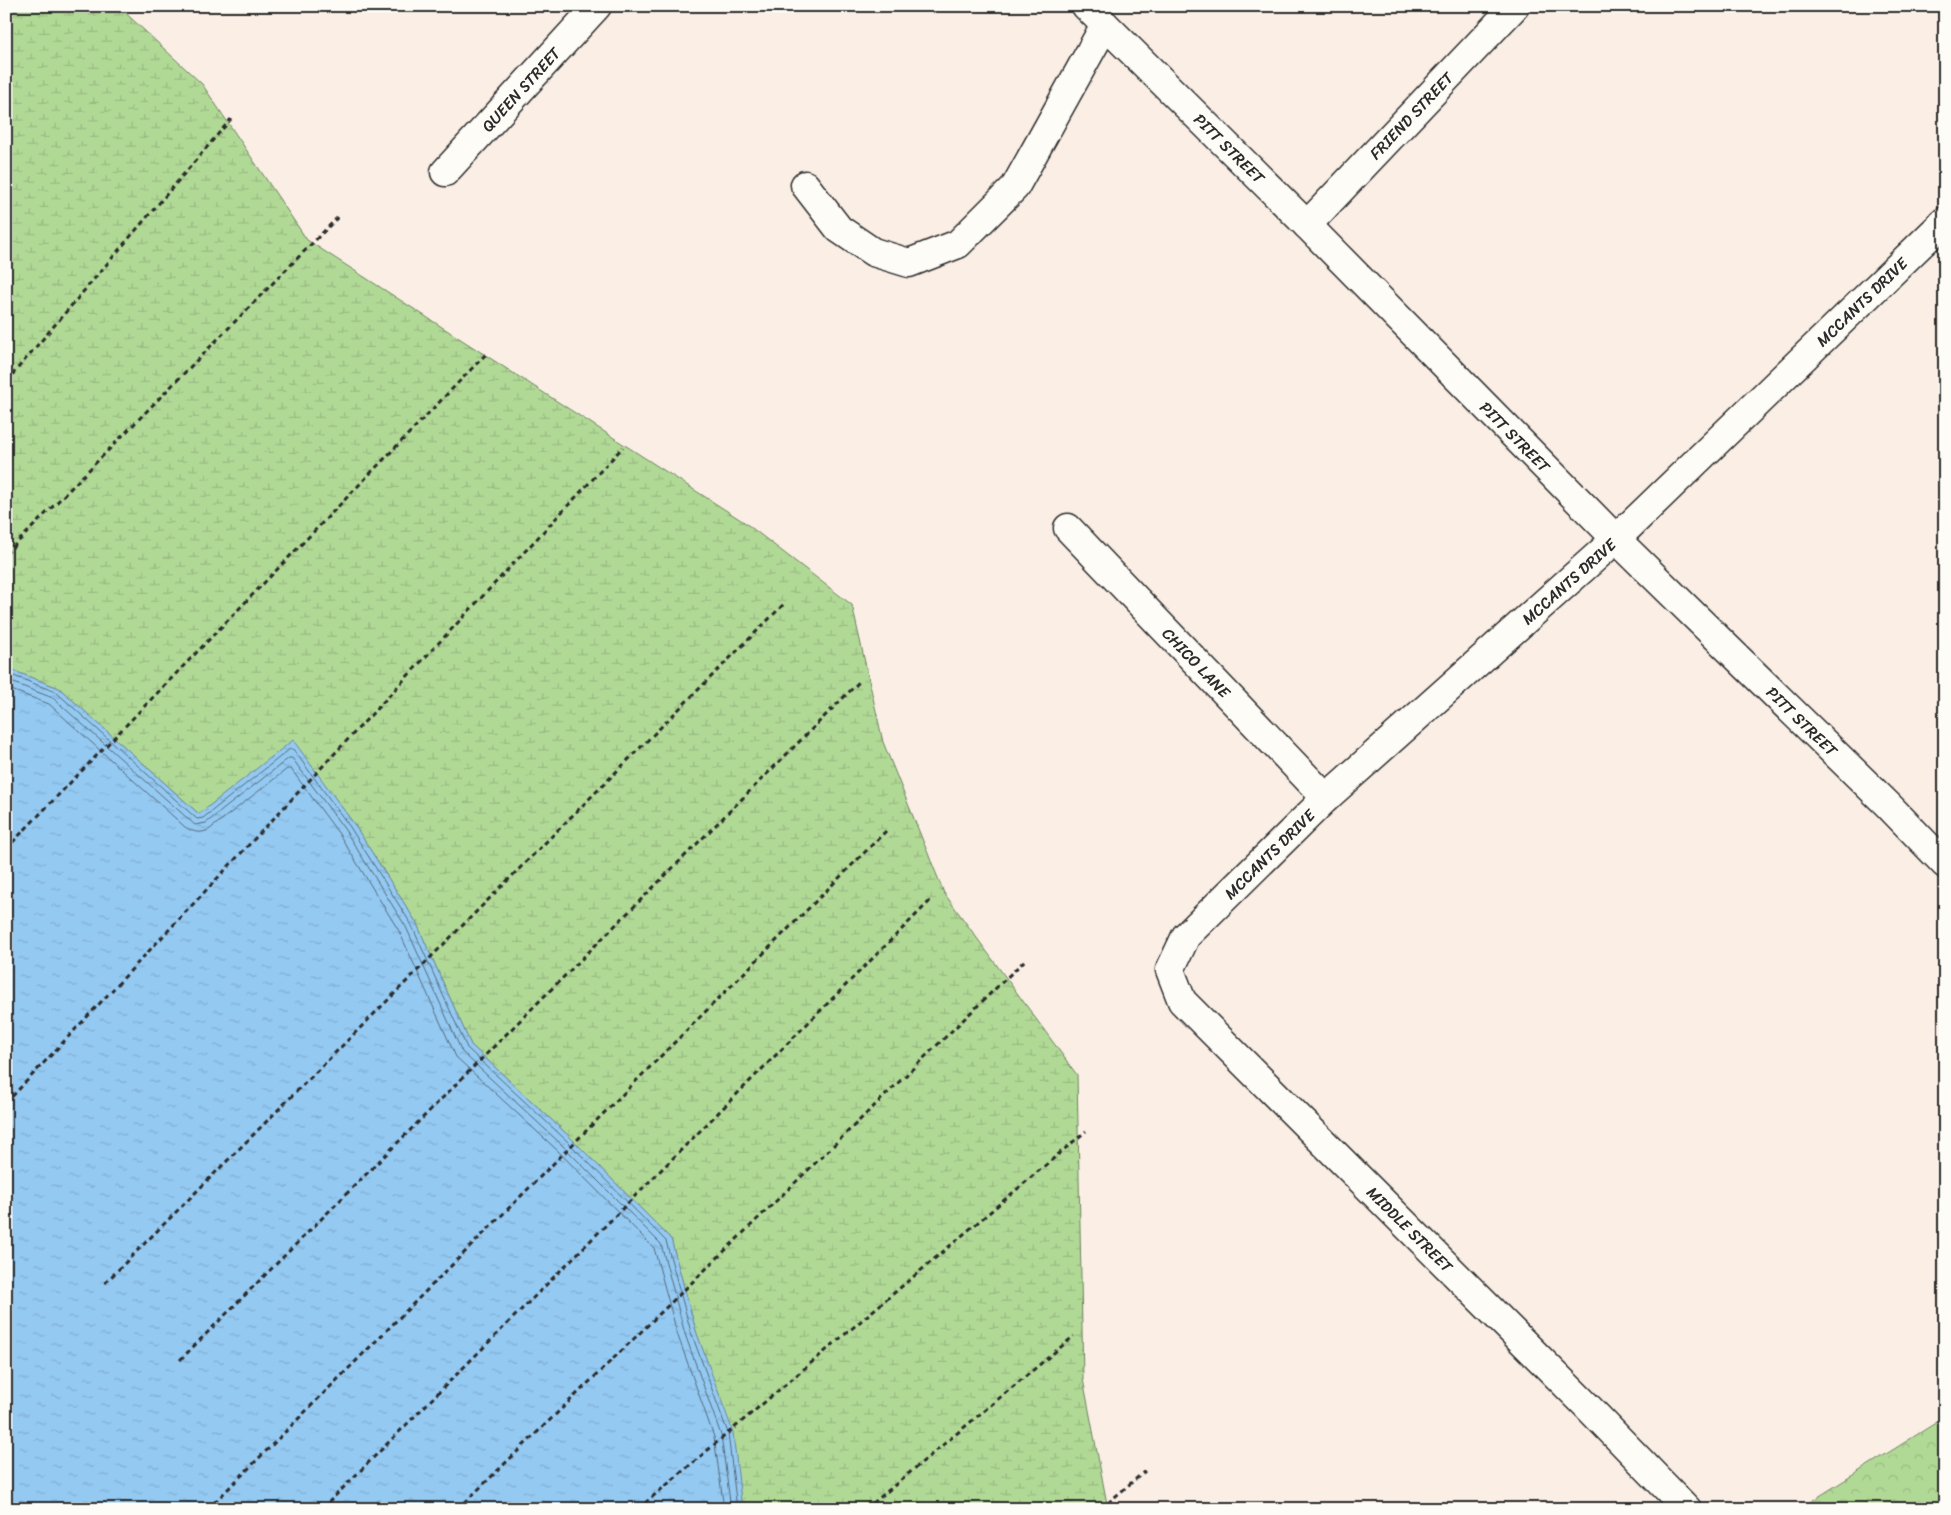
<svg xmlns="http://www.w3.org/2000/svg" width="1951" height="1515" font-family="Sriracha,sans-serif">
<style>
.wetland{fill:url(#wetland-marsh);stroke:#6e8260}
.park{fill:url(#park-crowns);stroke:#6e8260}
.water{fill:url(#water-ripples);stroke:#6a8aa2}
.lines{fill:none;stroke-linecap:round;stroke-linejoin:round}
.shore{stroke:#556a7b;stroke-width:1}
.minor-casing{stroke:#2b2b2b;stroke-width:31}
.path{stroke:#2b2b2b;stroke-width:3;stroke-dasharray:5 4;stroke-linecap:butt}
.minor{stroke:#fdfcf7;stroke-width:28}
.labels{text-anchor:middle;stroke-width:4;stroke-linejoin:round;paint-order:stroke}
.street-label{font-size:16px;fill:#2b2b2b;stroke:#fdfcf7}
</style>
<defs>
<pattern id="wetland-marsh" width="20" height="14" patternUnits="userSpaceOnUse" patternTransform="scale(1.25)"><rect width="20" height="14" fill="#b1d996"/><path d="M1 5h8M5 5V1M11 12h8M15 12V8" fill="none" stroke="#98ba81"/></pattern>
<pattern id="park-crowns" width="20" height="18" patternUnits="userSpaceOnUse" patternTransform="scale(1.25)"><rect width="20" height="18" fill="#b1d996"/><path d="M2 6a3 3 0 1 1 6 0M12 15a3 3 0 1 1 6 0" fill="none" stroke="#98ba81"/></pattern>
<pattern id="water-ripples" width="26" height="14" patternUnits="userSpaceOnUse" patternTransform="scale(1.25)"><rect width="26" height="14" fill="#94c9f2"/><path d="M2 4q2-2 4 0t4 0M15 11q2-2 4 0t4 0" fill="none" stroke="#80add0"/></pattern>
</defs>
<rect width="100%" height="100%" fill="#faeee5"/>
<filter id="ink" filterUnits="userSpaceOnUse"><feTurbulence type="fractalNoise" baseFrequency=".02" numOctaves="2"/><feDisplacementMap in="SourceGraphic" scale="10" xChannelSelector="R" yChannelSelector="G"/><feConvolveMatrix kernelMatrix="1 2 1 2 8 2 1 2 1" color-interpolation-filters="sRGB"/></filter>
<g filter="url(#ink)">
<path class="wetland" d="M6,6H118L202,84L307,240L744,522L852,605L883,742L944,893L1077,1075L1083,1379L1108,1509H742L732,1432L696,1331L671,1239L570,1137L471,1045L416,922L354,824L293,741L199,814L59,688L6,668Z"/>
<path class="park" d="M1945,1417V1509H1799Z"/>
<path class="water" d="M6,668L59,688L199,814L293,740L354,824L416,922L471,1045L570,1137L671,1239L696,1331L733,1432L742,1509H6Z"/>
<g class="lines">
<path class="shore" d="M6,673L56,692L197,819L203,818L290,749H293L350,827L411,924L467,1048L566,1140L666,1241L691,1332L728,1433L737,1509
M6,680L53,698L195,825L206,823L289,758H292L345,830L406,927L462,1052L562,1145L661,1244L685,1334L721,1435L731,1509
M6,688L49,704L185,827C194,833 202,834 210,829L287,769H291L339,834L399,931L456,1057L557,1150L654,1248L678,1336L714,1437L724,1509"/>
<defs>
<g id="minor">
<path id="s1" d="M1086,6L1307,225L1616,539L1888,805L1945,864"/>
<path id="s2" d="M445,172L597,6"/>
<path d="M805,185L839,229L873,252L909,263L958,244L1015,187L1105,25"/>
<path id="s3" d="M1307,225L1515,6"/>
<path id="s4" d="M1068,528L1326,798"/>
<path id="s5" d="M1687,1509L1585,1404L1182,1001L1170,970L1186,936L1326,798L1616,539L1945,221"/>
</g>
</defs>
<use href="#minor" class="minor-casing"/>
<path class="path" d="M6,14L14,6
M6,382L231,119
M6,554L339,216
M6,849L486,354
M6,1103L623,447
M105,1283L785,603
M180,1360L860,681
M208,1509L886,831
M322,1509L931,900
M458,1509L1025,960
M638,1509L1086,1131
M866,1509L1074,1336
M1101,1509L1145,1471"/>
<use href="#minor" class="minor"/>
</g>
</g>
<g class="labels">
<g class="street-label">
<text dy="6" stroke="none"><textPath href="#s2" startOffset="112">QUEEN STREET</textPath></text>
<text dy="6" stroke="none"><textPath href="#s3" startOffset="151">FRIEND STREET</textPath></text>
<text dy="6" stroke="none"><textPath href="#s1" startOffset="202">PITT STREET</textPath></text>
<text dy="6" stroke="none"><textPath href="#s5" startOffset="1714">MCCANTS DRIVE</textPath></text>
<text dy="6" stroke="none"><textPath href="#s1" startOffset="608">PITT STREET</textPath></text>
<text dy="6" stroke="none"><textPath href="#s5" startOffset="1309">MCCANTS DRIVE</textPath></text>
<text dy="6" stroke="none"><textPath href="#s4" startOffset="186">CHICO LANE</textPath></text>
<text dy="6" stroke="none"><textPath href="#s1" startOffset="1012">PITT STREET</textPath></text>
<text dy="6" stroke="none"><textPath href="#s5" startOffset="904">MCCANTS DRIVE</textPath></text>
<text transform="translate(1410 1229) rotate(45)" y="6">MIDDLE STREET</text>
</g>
</g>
<rect width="1951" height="1515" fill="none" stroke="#fdfcf7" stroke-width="25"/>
<rect x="12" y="12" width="1926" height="1490" fill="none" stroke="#2b2b2b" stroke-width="2" filter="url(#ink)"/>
</svg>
